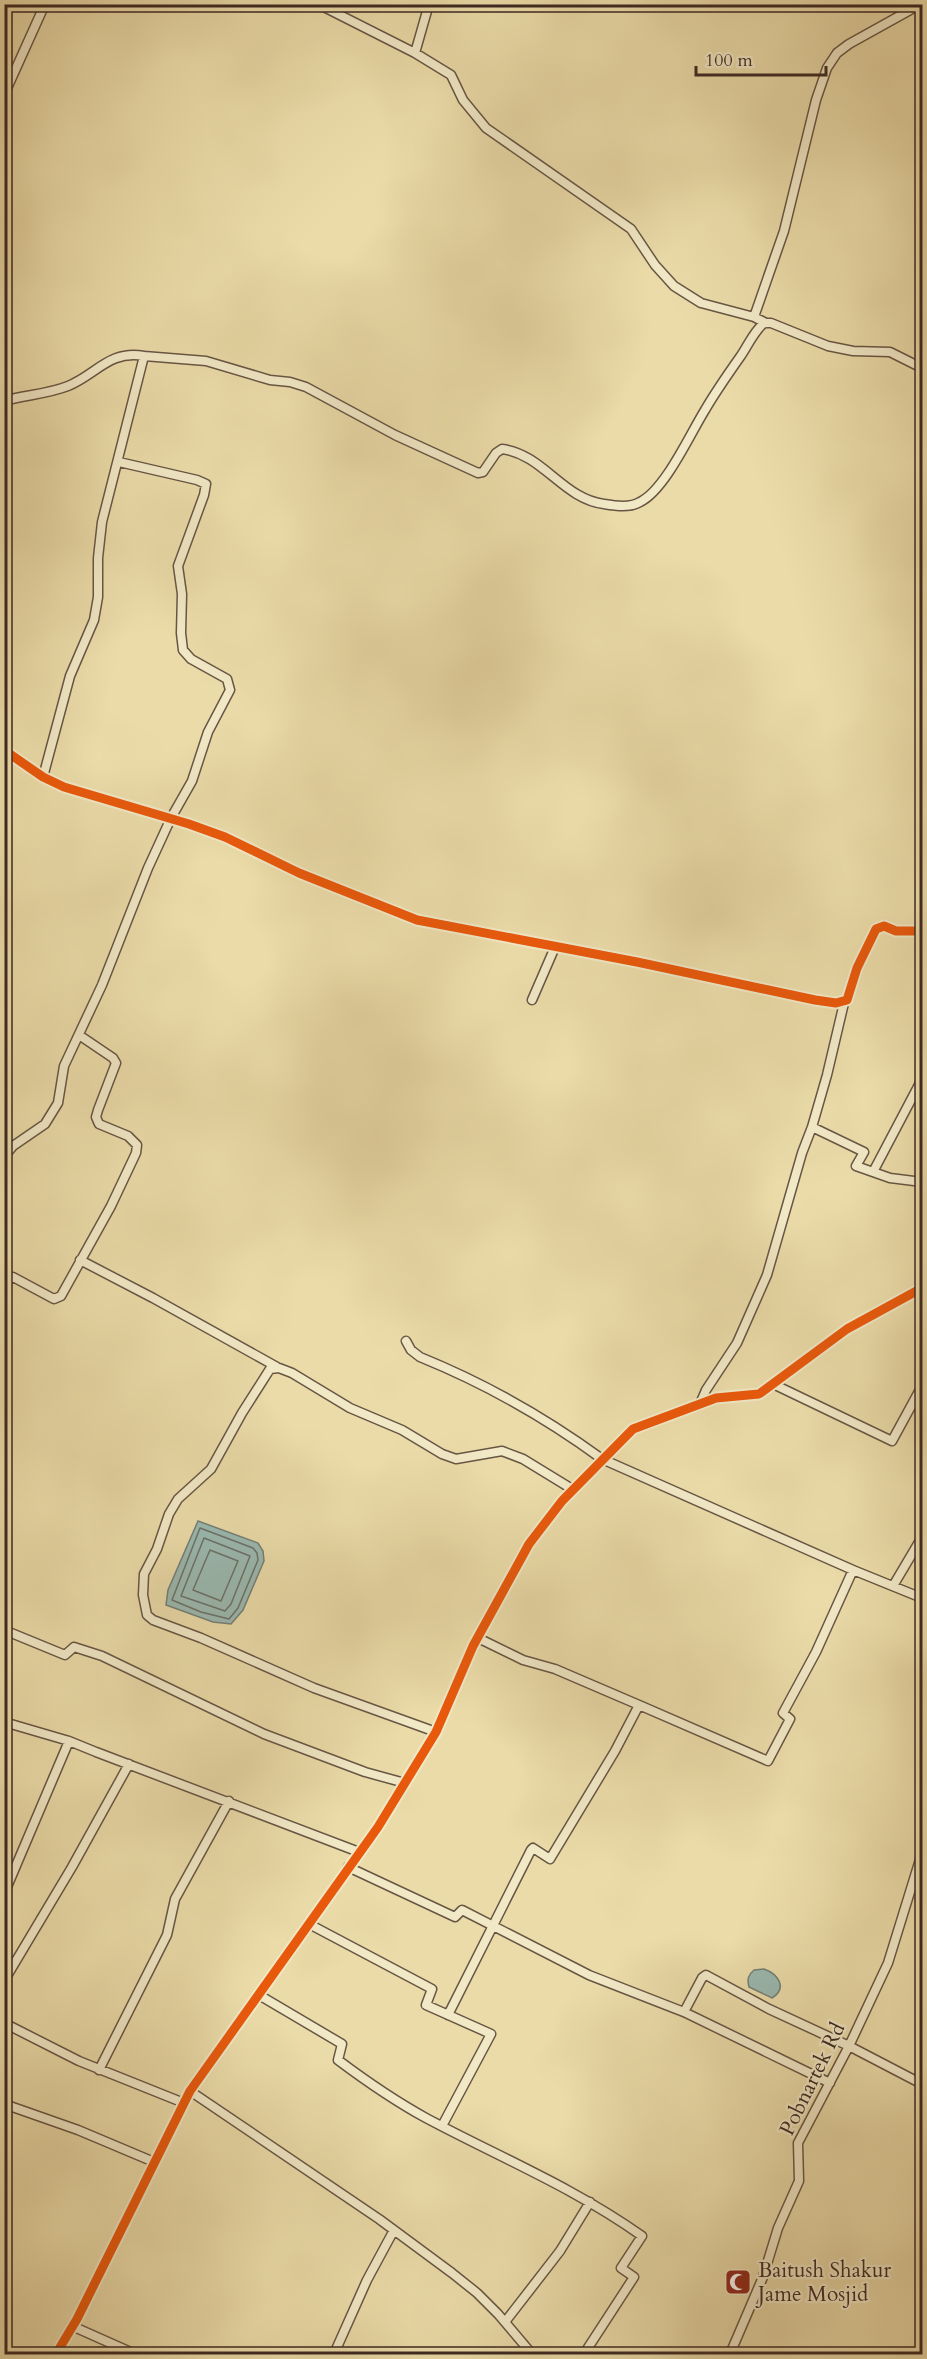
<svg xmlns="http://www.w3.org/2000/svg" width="927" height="2359" font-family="Cardo,serif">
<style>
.water{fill:#9ab9b0;stroke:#747f77;stroke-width:1.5}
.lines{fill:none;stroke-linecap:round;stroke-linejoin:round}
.shore{stroke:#6b7169;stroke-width:1.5}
.minor-casing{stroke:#685644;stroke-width:11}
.minor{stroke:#f1e8c6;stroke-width:8}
.cycleway-casing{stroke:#f1e8c6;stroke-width:13}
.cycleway{stroke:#e8590c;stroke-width:9}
.labels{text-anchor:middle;stroke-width:4.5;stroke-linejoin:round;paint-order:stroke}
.street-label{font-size:21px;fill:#3c2922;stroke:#f1e8c6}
.poi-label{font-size:21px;fill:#3c2922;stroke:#f1e8c6;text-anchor:start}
</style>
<rect width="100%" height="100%" fill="#eadba8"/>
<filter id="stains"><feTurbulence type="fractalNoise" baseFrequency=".00333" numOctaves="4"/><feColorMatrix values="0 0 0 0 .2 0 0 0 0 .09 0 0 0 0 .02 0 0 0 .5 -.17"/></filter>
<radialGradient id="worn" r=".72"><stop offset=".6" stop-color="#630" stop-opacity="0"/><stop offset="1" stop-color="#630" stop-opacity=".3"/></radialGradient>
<path class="water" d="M198,1521L258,1543L263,1551L264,1561L243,1610L231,1624L213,1622L166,1605L168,1590Z
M764,1969C778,1974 788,1988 772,1998L749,1987C747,1979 748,1975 754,1970Z"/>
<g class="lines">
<path class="shore" d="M200,1528L253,1548L257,1553L258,1560L238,1608L229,1619L201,1612L172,1600Z
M204,1538L250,1556L231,1604L225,1611L181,1596Z
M210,1550L238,1561L221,1601L193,1590Z"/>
<defs>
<path id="minor" d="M318,4L415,53L451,75L463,100L486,128L631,229L655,265L674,286L701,303L754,317L766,323
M415,53L429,4
M4,95L45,4
M754,317L784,231L816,100L827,68L837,53L849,44L921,4
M144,356L206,361L270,380L290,382L306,387L395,435L478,473L483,472L496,453L502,449C543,454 563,499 604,504C616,506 630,508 640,502C665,490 690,434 705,410C716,391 728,374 740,357C748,346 753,332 764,323H771L828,346L853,351L890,352L922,368
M4,401C25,395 48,394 68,386C97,374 109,350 144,356L102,522L98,558V597L94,620L70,676L43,777
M4,750L43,777L64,787L189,824L225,837L299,873L417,920L637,962L815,1000L836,1003L847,1000L857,968L876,929L884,926L896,931H922
M532,1000L555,947
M812,1127L827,1075L844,1003
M4,1157L13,1146L45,1124L58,1103L64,1066L102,985L148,868L171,818L192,781L208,732L230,690L227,679L191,659L183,650L181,633L182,594L178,566L204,495L206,484L197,480L119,462
M873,1172L922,1079
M80,1260L153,1298L277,1367
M4,1287L10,1277H13L54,1299L61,1296L111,1206L136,1153L137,1145L128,1136L99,1124L96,1117L98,1110L116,1063L113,1058L79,1035
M406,1341L411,1350L420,1357C484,1383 546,1418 602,1459L853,1570L922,1598
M773,1384L892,1441L922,1386
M700,1404L706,1390L737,1343L767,1275L802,1153L812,1127L864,1152L856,1166L890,1178L922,1182
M893,1586L922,1537
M4,1630L65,1655L74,1647L102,1656L264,1734L365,1772L405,1783
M639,1705L768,1761L790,1719L783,1713L816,1652L853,1570
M4,1722L69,1741L96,1752L359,1852
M436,1732L314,1688L201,1638L153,1620L147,1615L143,1595L144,1574L157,1549L169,1514L178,1499L211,1469L242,1413L270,1369L279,1368L292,1373L350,1408L402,1430L442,1454L456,1459L502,1451L523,1459L572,1489
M348,1867L455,1917L462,1910L589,1975L684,2012L830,2083
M4,1894L69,1741
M309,1924L432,1989L426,2005L491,2034L442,2126
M4,1981L72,1867L129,1764
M259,1995L342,2044L338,2060C366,2081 395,2101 426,2118C499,2157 573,2187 642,2236L621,2268L634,2277L584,2354
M684,2012L702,1978L706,1975L769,2009L849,2046
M448,2015L531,1850L533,1848L550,1859L615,1751L639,1705L555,1669L523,1660L478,1638
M4,2023L79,2061L184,2103
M849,2046L922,2084
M99,2070L167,1935L175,1899L229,1801
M190,2091L379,2219L452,2273L477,2293L498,2314L532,2354
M4,2104L78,2130L154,2162
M505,2322L560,2251L590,2202
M72,2326L135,2354
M56,2354L77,2319L190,2091L378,1827L436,1732L473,1646L529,1544L562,1501L633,1429L716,1398L759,1394L847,1329L922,1288
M334,2354L367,2280L394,2230
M730,2354L763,2277L778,2228L799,2181L798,2143L849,2046L888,1963L922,1853"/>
</defs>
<use href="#minor" class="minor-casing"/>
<use href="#minor" class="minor"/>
<defs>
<path id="cycleway" d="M4,750L43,777L64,787L189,824L225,837L299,873L417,920L637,962L815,1000L836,1003L847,1000L857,968L876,929L884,926L896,931H922
M56,2354L77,2319L190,2091L378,1827L436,1732L473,1646L529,1544L562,1501L633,1429L716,1398L759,1394L847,1329L922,1288"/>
</defs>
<use href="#cycleway" class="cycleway-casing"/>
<use href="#cycleway" class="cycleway"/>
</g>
<defs>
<symbol id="mosque-square" viewBox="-11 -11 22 22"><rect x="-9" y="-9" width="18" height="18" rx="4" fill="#8f2418" stroke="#f1e8c6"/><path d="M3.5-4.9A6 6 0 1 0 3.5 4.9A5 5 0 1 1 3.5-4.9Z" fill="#fff"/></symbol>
</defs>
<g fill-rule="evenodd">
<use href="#mosque-square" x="723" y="2267" width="30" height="30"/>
</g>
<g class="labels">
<g class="street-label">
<text transform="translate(812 2079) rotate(-64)" y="7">Pobnartek Rd</text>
</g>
<g class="poi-label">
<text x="758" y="2277">Baitush Shakur<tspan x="758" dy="24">Jame Mosjid</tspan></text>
</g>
</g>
<rect width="927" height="2359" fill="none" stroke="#eadba8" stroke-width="24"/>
<rect x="6" y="6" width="915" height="2347" fill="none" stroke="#3c2922" stroke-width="3"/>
<rect x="12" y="12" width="903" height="2335" fill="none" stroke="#3c2922" stroke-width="1.5"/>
<path d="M696 66v9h130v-9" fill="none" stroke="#3c2922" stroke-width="3"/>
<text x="705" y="66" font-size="18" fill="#3c2922" stroke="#f1e8c6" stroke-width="4.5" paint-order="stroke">100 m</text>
<rect width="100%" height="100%" filter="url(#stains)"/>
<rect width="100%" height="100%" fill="url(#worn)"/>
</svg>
